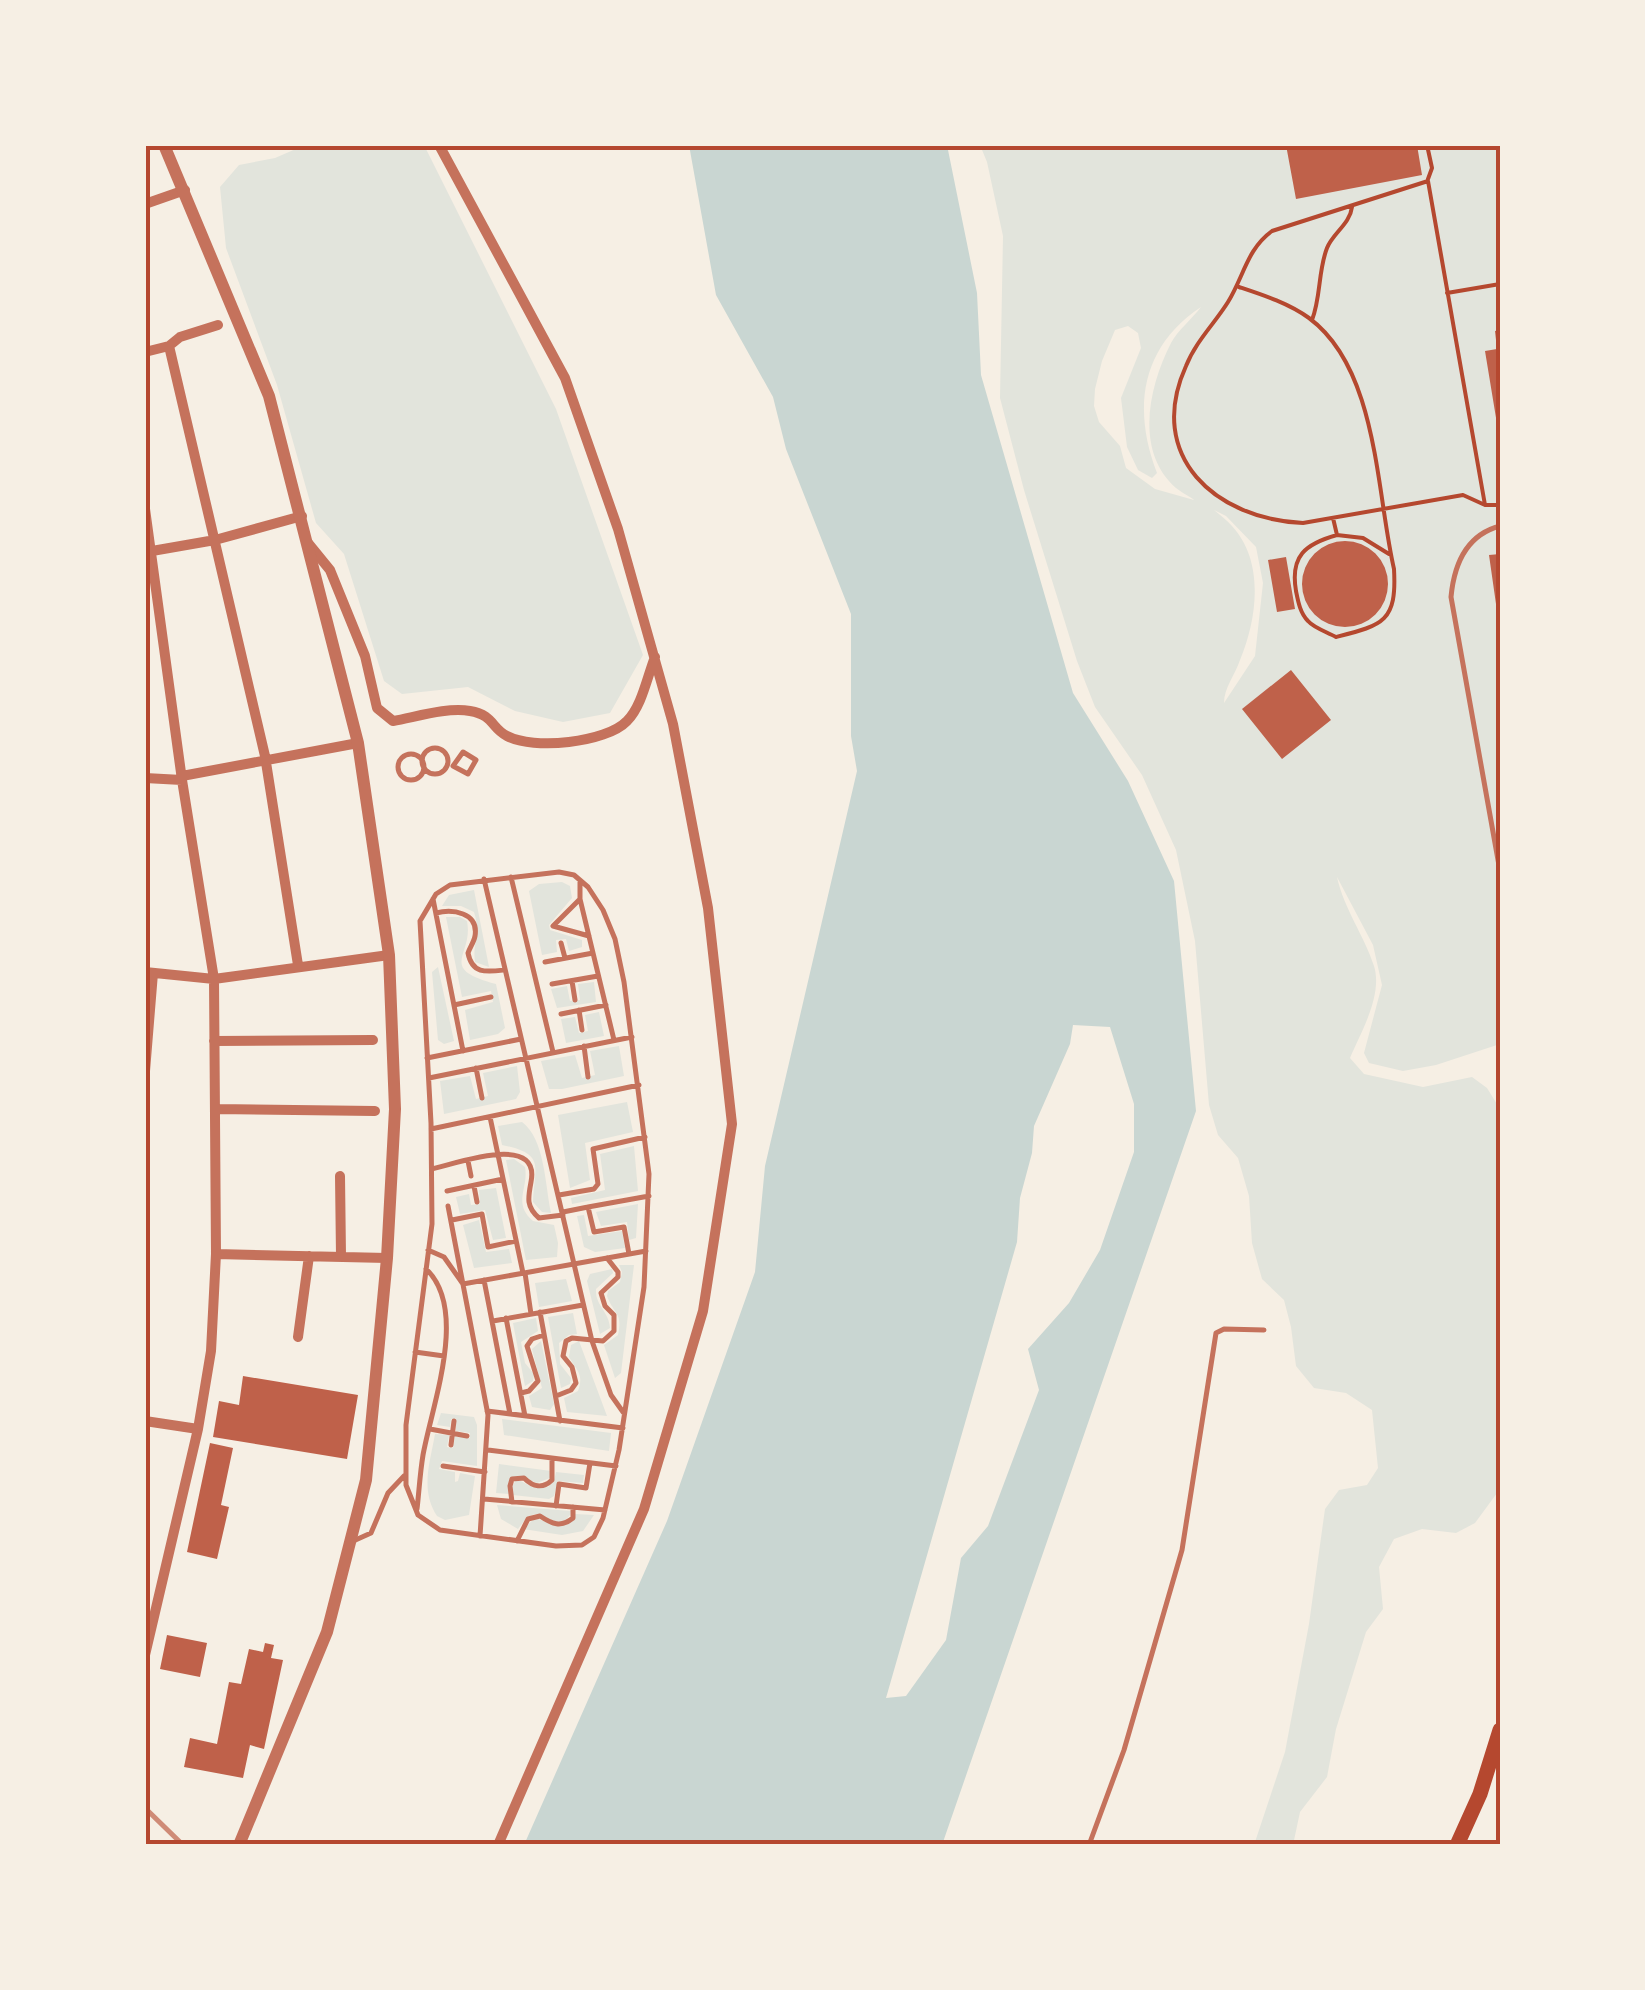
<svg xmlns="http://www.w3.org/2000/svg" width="1645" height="1990" font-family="'PT Serif',serif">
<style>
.green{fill:#e2e4dc;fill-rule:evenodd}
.water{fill:#c9d6d2;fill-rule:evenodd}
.building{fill:#bf614a}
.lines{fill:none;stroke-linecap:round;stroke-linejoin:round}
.path{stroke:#b5482f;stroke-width:4}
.service{stroke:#c5725c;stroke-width:5}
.minor{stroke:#c5725c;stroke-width:10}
.tertiary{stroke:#c5725c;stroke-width:12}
.primary{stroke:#b5482f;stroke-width:15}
.rail{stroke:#cf8b77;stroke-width:5}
.neatline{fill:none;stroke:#b5482f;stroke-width:4}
</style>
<rect width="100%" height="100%" fill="#f6efe4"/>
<path class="green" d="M305,145H424L556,409L643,655L610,713L563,722L515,711L468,687L402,694L384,681L344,554L316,523L277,385L226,248L220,187L239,165L275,158Z
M980,145H1500V1044L1436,1065L1403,1071L1369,1063L1364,1053L1382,985L1373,945L1337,877C1344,909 1364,935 1374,966C1383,995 1361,1032 1350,1058L1364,1074L1423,1087L1472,1077L1487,1088L1500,1109V1489L1475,1523L1456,1533L1422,1529L1394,1539L1379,1567L1383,1609L1366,1632L1336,1729L1327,1777L1300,1812L1293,1845H1254L1285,1752L1309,1624L1325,1509L1339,1490L1367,1485L1378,1468L1372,1410L1346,1393L1314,1388L1296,1366L1291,1327L1284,1300L1262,1279L1252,1243L1249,1196L1238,1158L1218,1135L1209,1105L1195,941L1176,850L1142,775L1095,707L1077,661L1024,490L1000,398L1003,236L987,162ZM1201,307C1192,319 1178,330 1171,343C1149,386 1134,451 1176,488C1182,493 1191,497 1194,500L1155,489L1126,468L1120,446L1099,422L1094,406L1095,389L1102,361L1115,330L1128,326L1138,333L1141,348L1121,398L1127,447L1138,470L1152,478L1157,473C1132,408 1141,347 1201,307ZM1214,510L1226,516L1256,547L1263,583L1255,656L1224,703C1224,688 1235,675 1240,660C1257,619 1265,562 1232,526C1227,520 1220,515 1214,510Z
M562,882L570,886L572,898L549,925L550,930L582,940V947L569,951L566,939L556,940L557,952L542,955L529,891L539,884Z
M474,890L489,967L475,962C472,940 482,938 474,912L461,906H442L449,895Z
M446,917H460L467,921C474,956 436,968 496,984L505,1028L498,1034L470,1040L465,1010L493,1002L491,991L462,997Z
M438,967L454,1041L444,1044L438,1040L432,972Z
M594,982L596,1002L557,1008L551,989L567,986L570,1001L580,1000L578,984Z
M599,1012L604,1036L566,1043L561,1019L575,1017L579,1033L588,1031L585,1015Z
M619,1046L624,1076L562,1089H549L541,1061L575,1055L582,1078L595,1075L590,1051Z
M517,1066L520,1092L516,1099L444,1114L440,1081L470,1076L476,1099L488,1096L483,1073Z
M627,1102L633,1132L585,1143L590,1180L570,1188L558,1115Z
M522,1122C545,1139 545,1185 551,1213L542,1212L533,1202C534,1167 547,1154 502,1145L498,1126Z
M634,1146L638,1191L572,1204L571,1198L605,1190L600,1154Z
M514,1159L525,1167C529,1188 512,1203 533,1221L554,1225L558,1243L557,1257L526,1260L506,1160Z
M496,1188L506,1238L493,1240L485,1210L460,1214L456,1197L469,1194L471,1205L480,1204L479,1190Z
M638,1204L636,1238L629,1240L627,1222L601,1226L596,1212Z
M584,1215L588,1236L622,1231L625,1248L595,1252L584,1247L577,1216Z
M479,1220L486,1252L509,1249L512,1263L474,1268L463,1225Z
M619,1265H634L621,1373L615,1378L604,1345L618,1335C623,1312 614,1315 607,1296L608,1291L620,1282L622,1272Z
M612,1269L613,1273L596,1289C595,1306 609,1311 610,1328L600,1334L587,1281L590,1274Z
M566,1279L572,1301L539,1307L535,1283Z
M573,1313L577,1334L569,1335L559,1343L560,1364L571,1378L570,1384L561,1388L548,1317Z
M536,1318L538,1331L521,1342L525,1363L534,1374L533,1381L525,1386L513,1323Z
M541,1341L554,1404L550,1410L532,1407L529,1396L542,1388L532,1349Z
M579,1341L607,1416L567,1412L564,1398L578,1391C584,1374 577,1371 569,1357L571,1345Z
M441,1413L474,1417L477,1425V1466L442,1461L439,1469L455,1472V1482L458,1481L460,1473L475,1476L469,1515L445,1520L437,1516C420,1490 430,1463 435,1434L449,1435L447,1447L453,1448L455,1436L470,1438V1433L456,1431V1419H451L450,1427L437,1425Z
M502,1419L611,1433L609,1451L504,1435Z
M499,1464L551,1471L550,1478L537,1483L518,1476L508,1483L509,1494L496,1493Z
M556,1472L584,1475L583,1483L558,1481L554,1496L549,1499L513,1495L512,1486L517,1479L534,1488L548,1487L554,1481Z
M497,1505L571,1511L570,1515C559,1530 549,1516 535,1514L527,1517L518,1529L501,1519Z
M575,1514L594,1515L583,1531L562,1535L523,1529L535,1518C558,1525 553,1530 575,1514Z"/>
<path class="water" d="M689,145H947L977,293L981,375L1073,693L1128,781L1174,881L1196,1111L942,1845H524L667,1521L755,1272L765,1166L857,771L851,736V614L786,449L773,397L716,295ZM1073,1025L1110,1027L1134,1104V1152L1100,1250L1069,1303L1028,1349L1039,1390L988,1526L961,1558L946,1640L906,1696L886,1698L1017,1242L1020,1198L1032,1153L1034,1126L1070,1044Z"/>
<path class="building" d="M1286,145H1417L1422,175L1296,199Z
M1500,330V430H1498L1485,351L1497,349L1495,331Z
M1302 584a43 43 0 1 1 86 0a43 43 0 1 1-86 0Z
M1500,554V618H1498L1489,555Z
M1286,557L1295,609L1277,612L1268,560Z
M1291,670L1331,720L1282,759L1242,709Z
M243,1376L358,1395L347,1459L213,1437L219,1401L239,1405Z
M210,1443L233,1448L221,1505L229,1507L217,1559L187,1552Z
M167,1635L207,1643L200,1677L160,1669Z
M265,1643L274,1645L271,1658L283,1660L264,1749L250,1745L243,1778L184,1767L190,1738L217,1744L229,1682L241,1684L249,1649L263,1652Z"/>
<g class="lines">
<path class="path" d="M1427,145L1432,168L1428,179
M1239,287C1263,295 1288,303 1309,318C1378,369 1376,491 1394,569C1397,622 1383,625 1336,637C1327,632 1314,628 1308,621C1300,613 1298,601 1296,591C1290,556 1305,544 1337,535
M1447,293L1500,284
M1312,320C1321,297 1318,271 1327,248C1333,233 1350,224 1352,207
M1485,505L1428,181L1272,231C1247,249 1244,276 1228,302C1215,323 1196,341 1186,366C1145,457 1216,519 1303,523L1463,495L1485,505H1500
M1333,518L1337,535L1363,538L1389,554"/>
<path class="service" d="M1500,526C1466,535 1454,565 1451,597L1500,871
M422 761a13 13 0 1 1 26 0a13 13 0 1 1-26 0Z
M463,752L476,760L468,774L453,766Z
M398 767a13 13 0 1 1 26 0a13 13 0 1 1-26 0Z
M559,872L574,875L588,887L603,910L615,939L624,982L649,1174L644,1287L619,1450L603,1518L594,1537L582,1545L556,1546L440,1530L418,1515L406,1485V1425L432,1224L431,1123L420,921L436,894L450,885Z
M511,877L553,1052
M484,879L592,1341L611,1395L623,1412
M580,882V899L614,1040
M433,899L463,1051
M580,899L553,926L589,936
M436,913C452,909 479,912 475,936C474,942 470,947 468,953C472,974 486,972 504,970
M561,943L565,958
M545,962L593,953
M572,981L575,1000
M552,984L598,976
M454,1005L491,997
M579,1010L582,1030
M561,1014L606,1005
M584,1046L588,1077
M427,1058L521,1039
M476,1068L482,1098
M429,1078L632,1037
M490,1117L523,1273
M431,1129L639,1085
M468,1161L471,1176
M432,1169C455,1164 541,1132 531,1182C528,1198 526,1207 539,1218L563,1215
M474,1186L477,1202
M447,1191L503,1179
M559,1195L594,1189L598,1184L593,1149L645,1137
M448,1206L488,1415L480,1536
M563,1212L588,1207
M452,1220L482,1214L488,1247L516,1241
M428,1250L444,1257L463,1284L646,1251
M629,1254L624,1227L594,1232L588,1207L649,1196
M525,1273L531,1314
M484,1280L510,1414
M540,1312L560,1421
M506,1318L525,1416
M493,1321L583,1305
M415,1352L444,1356
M521,1393L529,1391L538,1381L527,1346L532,1339L544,1335
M556,1396L571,1390L576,1383L572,1367L563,1356L566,1341L572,1338L603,1341L614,1331V1315L605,1306L601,1293L618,1277V1272L607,1258
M487,1411L623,1428
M430,1429L467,1436
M451,1445L454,1421
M488,1450L616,1466
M443,1466L485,1472
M484,1499L605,1510
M512,1502L510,1486L512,1479L524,1478C533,1487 543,1489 552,1480V1458
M556,1506L559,1484L586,1488L590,1463
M417,1509C419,1492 420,1473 423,1455C432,1405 469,1309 426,1269
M517,1541L528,1519L540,1516C552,1524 561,1528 573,1518V1507
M351,1542L371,1533L388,1493L404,1476
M1089,1845L1124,1750L1182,1550L1216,1333L1224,1329L1264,1330"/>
<path class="minor" d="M439,145L565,378L618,529L673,724L708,908L732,1124L703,1311L644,1509L498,1845
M145,204L185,190
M169,346L180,337L218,325
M145,352L169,346L265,756L298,965
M145,509L182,780L214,979L216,1254L211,1351L198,1429L145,1655
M308,543L330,570L365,656L377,708L393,721C416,717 447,707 470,711C494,715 491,728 507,736C533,750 606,743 627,721C642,706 647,677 655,657
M152,551L215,540L302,516
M182,776L358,743
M145,778L182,780
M145,972L214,979L389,955
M214,1041L373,1040
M145,1071L153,973
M215,1109L375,1111
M340,1176L341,1256
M216,1254L387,1258
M298,1337L309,1256
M145,1421L198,1429"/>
<path class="tertiary" d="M164,145L269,396L358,743L389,955L395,1109L387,1258L366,1480L327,1632L239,1845"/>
<path class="primary" d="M1457,1845L1480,1794L1500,1730"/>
<path class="rail" d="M145,1808L183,1845"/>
</g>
<rect width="1645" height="1990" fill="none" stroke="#f6efe4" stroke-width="295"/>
<rect x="148" y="148" width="1350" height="1694" class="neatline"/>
</svg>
